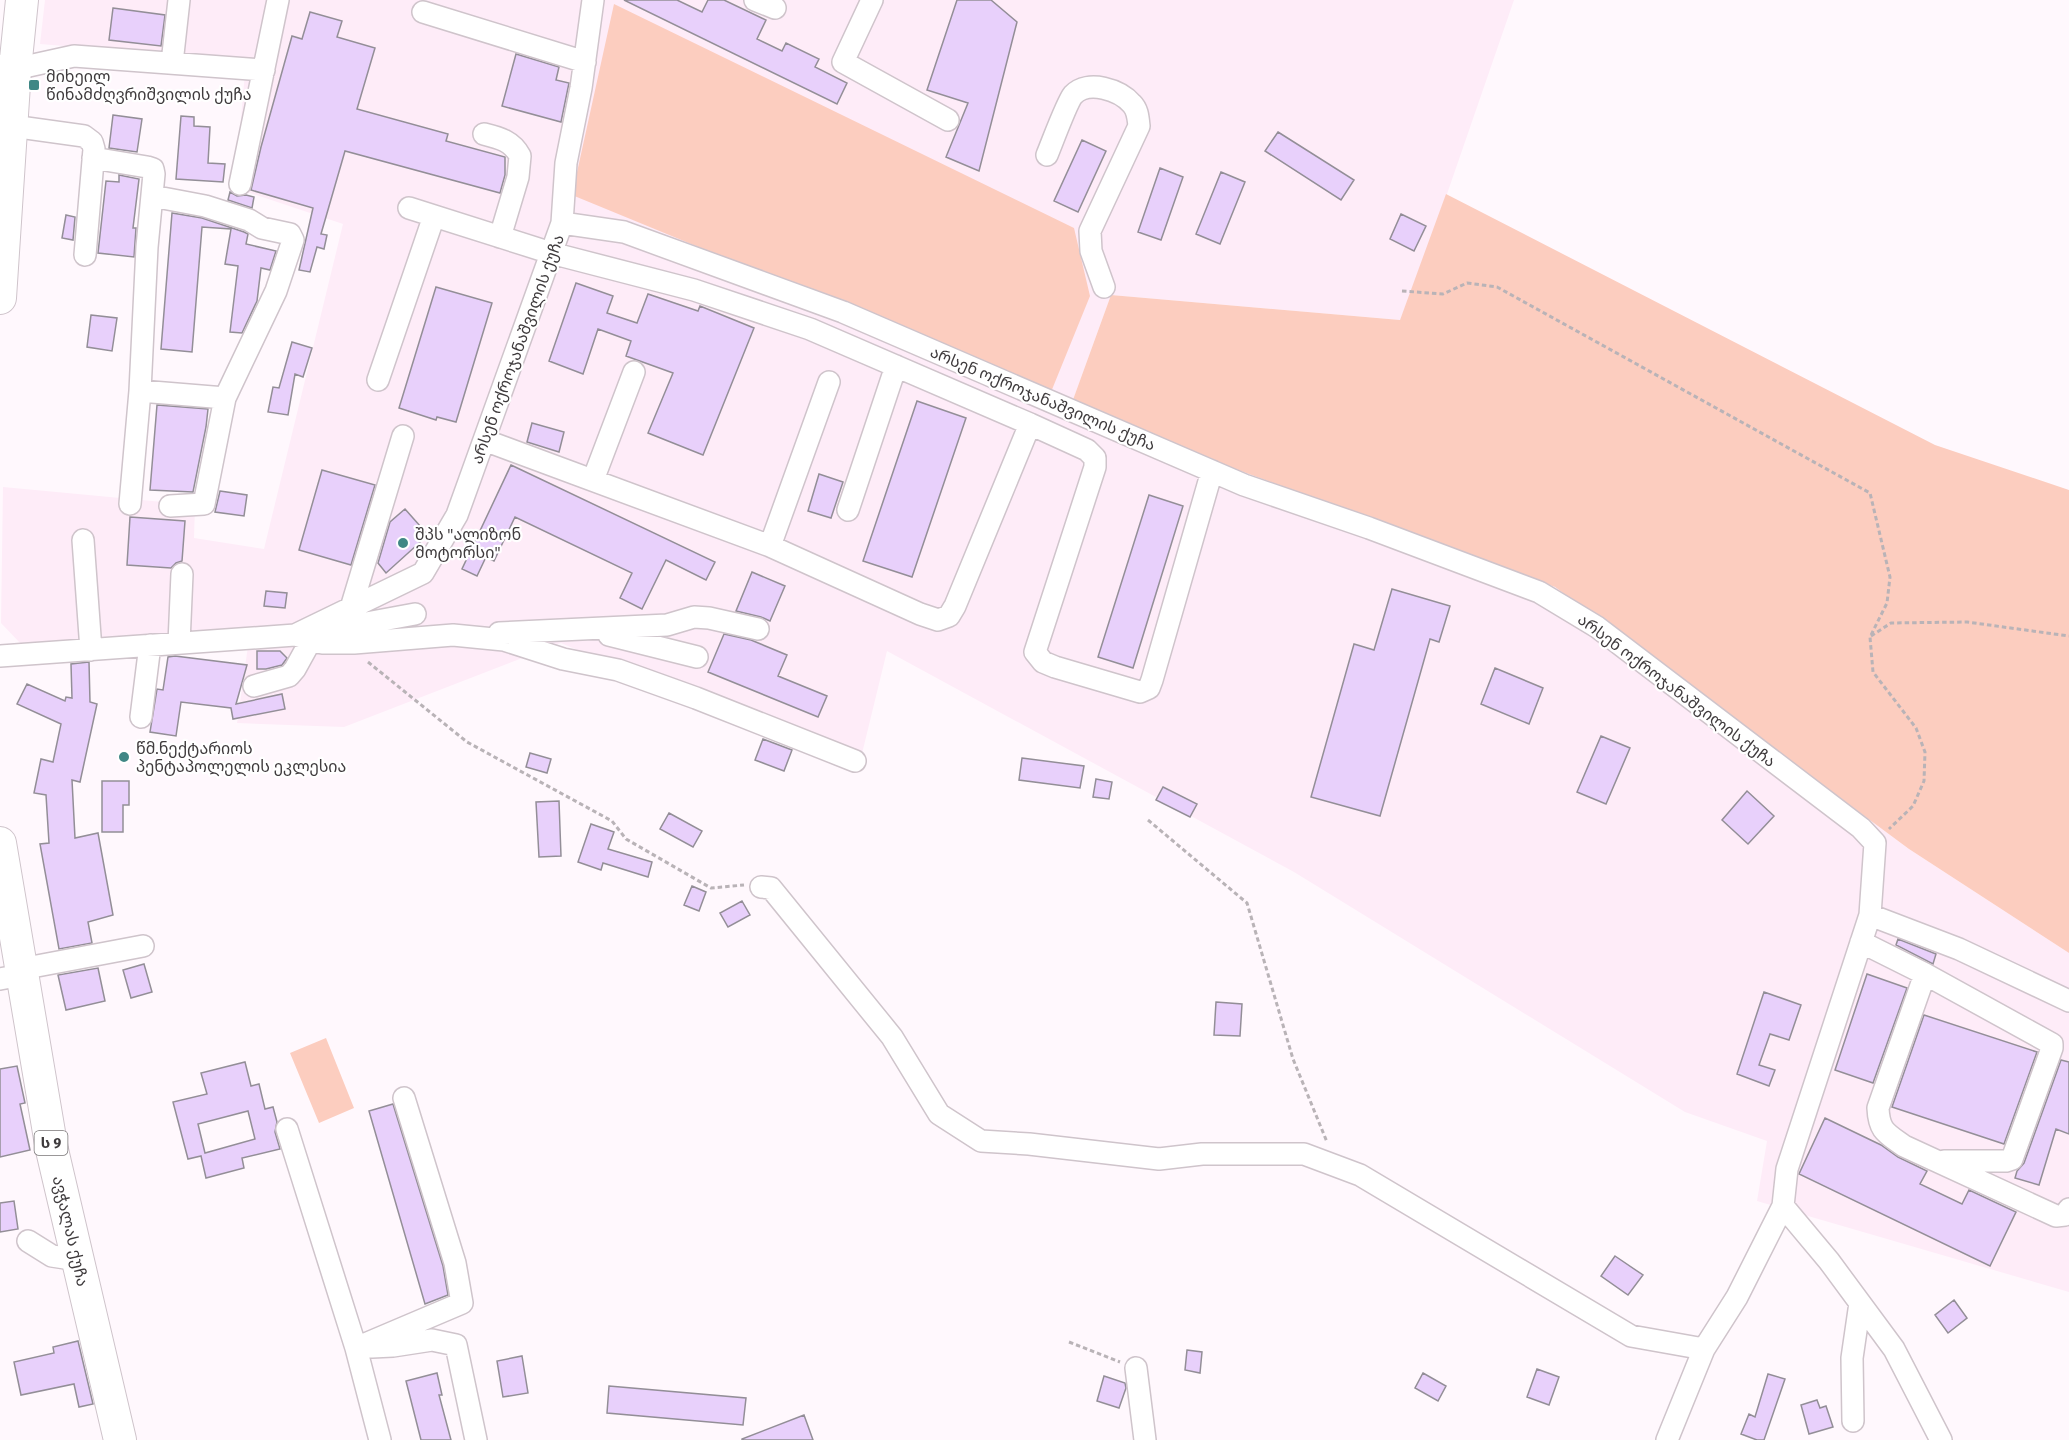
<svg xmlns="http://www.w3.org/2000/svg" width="2069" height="1440" font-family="'Fira Sans Condensed','Noto Sans Georgian',sans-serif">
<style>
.built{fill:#feecf8}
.green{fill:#fccdbf}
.building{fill:#e8d0fb;stroke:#938e97;stroke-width:1.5;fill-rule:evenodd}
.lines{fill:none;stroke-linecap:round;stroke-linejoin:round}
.minor-casing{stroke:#cfc4cb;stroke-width:24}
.highway-casing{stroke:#cfc4cb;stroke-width:34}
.path{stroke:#b9b3b7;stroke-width:3;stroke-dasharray:4.5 3;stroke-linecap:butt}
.minor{stroke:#fff;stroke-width:21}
.highway{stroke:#fff;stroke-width:32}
.poi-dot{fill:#3f8785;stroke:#fff;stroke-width:2}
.labels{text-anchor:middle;stroke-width:4.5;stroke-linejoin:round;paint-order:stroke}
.shield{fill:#fff;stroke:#797677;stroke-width:1.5}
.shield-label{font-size:15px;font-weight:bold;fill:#3f3b3d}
.poi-label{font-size:16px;fill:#3f3b3d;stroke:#fff;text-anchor:start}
.street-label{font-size:16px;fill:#3f3b3d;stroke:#fff}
</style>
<rect width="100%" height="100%" fill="#fff8fd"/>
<path class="built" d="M45,0H1514L1438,220L1400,320L1111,295L1070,408L1555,587L1909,849L2069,953V1292L1757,1201L1767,1141L1685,1112L1294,872L887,651L858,770L561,643L344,727L237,723L250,632L21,644L1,623L3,487L195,505L194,538L264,549L343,224L235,188L246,61L40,44Z"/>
<path class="green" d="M614,4L1074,228L1090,296L1051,392L572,195Z
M1446,194L1935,445L2069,490V953L1909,849L1555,587L1070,408L1111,295L1400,320Z
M326,1038L354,1108L319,1123L290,1053Z"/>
<path class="building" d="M624,0H677L702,12L708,0H724L766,20L757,39L782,51L786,43L819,59L815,67L847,83L837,104Z
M957,0H991L1017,22L979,171L946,157L968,103L927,90Z
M113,8L165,15L161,46L109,40Z
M310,12L342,21L337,37L375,48L357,109L448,134L446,141L505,157V175L500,193L345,151L321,234L327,235L324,249L317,247L310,272L299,270L313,208L251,190L261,147L292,36L302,39Z
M516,54L559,67L556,80L569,83L561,122L502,106Z
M113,115L142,119L137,152L109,148Z
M181,116L194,117V126L210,127L208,163L225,164L223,182L176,179Z
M1278,132L1354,180L1341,200L1265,151Z
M1082,140L1106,151L1078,212L1054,201Z
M1160,168L1183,177L1161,240L1138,232Z
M1221,172L1245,182L1220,244L1196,234Z
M119,175L139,179L133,228H136L134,257L98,253L106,181L119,182Z
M230,192L237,196L246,195L254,197L252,208L228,200Z
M172,213L202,218L244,232L248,234L246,244L276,251L270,270L261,268L257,301L242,333L230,332L238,266L225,264L231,229L202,227L192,352L161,349Z
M1401,214L1426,226L1414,251L1390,239Z
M66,215L75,217L73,240L62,238Z
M576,283L613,296L607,313L637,323L648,294L698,311L700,306L754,328L703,455L648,433L673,373L626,356L631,341L598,329L583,374L549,361Z
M436,287L492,303L456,422L437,417L436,420L399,408Z
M91,315L117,318L112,351L87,347Z
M292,342L312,348L303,377L295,374L288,415L268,412L273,387L279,388Z
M917,401L966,418L912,577L863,561Z
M157,405L208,409L206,427L193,492L150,490Z
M532,423L564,432L559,452L527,442Z
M511,465L715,562L706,580L666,560L642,609L620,598L632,573L515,517L494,561L486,557L477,576L462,569Z
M322,470L375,485L351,565L299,550Z
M819,474L843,482L831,518L808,511Z
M220,491L247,495L244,516L215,512Z
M1149,495L1183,506L1133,668L1098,657Z
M405,509L428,535L386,573L378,563L390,522Z
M130,517L185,521L182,561L176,563L171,568L127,565Z
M752,572L785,586L770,621L761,617L736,611Z
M1392,589L1450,606L1439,642L1430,639L1380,816L1311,797L1354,644L1374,650Z
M266,591L287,593L285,608L264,606Z
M724,634L751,640L787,655L778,676L827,696L818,717L708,672Z
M257,651H280L287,658L282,665L266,669H257Z
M175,656L247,665L236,704L282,694L285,709L233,719L231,708L181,702L176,736L150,732L157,689L163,690L168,657Z
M89,662L90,702L97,704L80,782L72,780L75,838L98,833L113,915L88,922L92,943L59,949L40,844L49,843L46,795L34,793L41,759L53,762L61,724L17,704L27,684L65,701L66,697L72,698L71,664Z
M1495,668L1543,688L1529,724L1481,704Z
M1601,736L1630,748L1606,804L1577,792Z
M763,739L792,750L784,771L755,760Z
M530,753L551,759L547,773L526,767Z
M1022,758L1084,766L1080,788L1019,780Z
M1096,779L1112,782L1109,799L1093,797Z
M102,781H129V805H123V832H102Z
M1163,787L1197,804L1190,817L1156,800Z
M1747,791L1774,816L1748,844L1722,820Z
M559,801L561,856L539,857L536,802Z
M669,813L702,831L693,847L660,829Z
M591,824L614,832L608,849L652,862L648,877L603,863L601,870L578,862Z
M692,886L706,892L699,911L684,905Z
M742,901L750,915L728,927L720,913Z
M1898,939L1936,954L1933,964L1896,945Z
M144,964L152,992L131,998L123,970Z
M98,968L105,1001L66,1010L58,975Z
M1867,974L1907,988L1873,1083L1835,1070Z
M1764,992L1801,1005L1789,1040L1770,1034L1759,1065L1775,1070L1769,1086L1737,1074Z
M1216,1002L1242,1004L1240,1036L1214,1035Z
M1924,1015L2037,1052L2004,1144L1892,1107Z
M2061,1060L2069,1062V1134L2056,1129L2039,1185L2015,1178L2017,1171L2024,1163Z
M245,1062L251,1086L259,1084L265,1109L273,1107L277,1122L275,1132L280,1149L242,1158L244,1168L206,1178L201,1156L188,1159L173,1102L207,1094L201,1073ZM248,1111L255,1139L205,1153L198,1124Z
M17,1066L25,1103L20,1104L30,1150L0,1157V1069Z
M393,1104L443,1266L448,1295L425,1304L369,1111Z
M1825,1118L1881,1145L1898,1157L1927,1171L1920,1184L1962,1204L1969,1190L2016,1212L1990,1266L1799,1174Z
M14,1201L18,1229L0,1232V1203Z
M1615,1256L1643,1275L1628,1295L1601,1276Z
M1954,1300L1967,1318L1948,1333L1935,1315Z
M78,1341L93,1404L79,1407L74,1384L21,1395L14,1362L54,1353L53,1347Z
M1187,1350L1202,1352L1200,1373L1185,1370Z
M522,1356L528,1393L503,1397L497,1361Z
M1537,1369L1559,1377L1549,1405L1527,1397Z
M437,1373L442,1395H439L451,1440H421L406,1381Z
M1423,1373L1446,1386L1438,1401L1415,1388Z
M1768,1374L1785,1379L1764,1440H1757L1741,1434L1749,1414L1755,1417Z
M1104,1376L1125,1383L1126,1388L1119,1408L1097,1401Z
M609,1386L746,1398L743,1425L607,1413Z
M1817,1400L1820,1408L1826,1406L1833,1427L1809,1434L1801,1405Z
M804,1415L813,1440H742V1439Z"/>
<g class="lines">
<defs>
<path id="minor" d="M755,0L775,8
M872,0L843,62L948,120
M423,12L585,62
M172,63L179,0
M3,65L15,69L74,56L264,70
M12,126L84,136L92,142L94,149L85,255
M484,134C500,138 512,141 520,156L518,177L500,237
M1047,155C1052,143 1067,102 1073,95C1088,79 1120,90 1132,104C1138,110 1138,118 1139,126L1090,231L1091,251L1104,287
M93,158L147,167L153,169L154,174L147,247L140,391L130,504
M240,184L278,0
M152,196L205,206L249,220L262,228L290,234L293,240L276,291L225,398L204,504L170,506
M409,208L551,253L694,290L810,329L1030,424
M562,223L566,163L581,88L593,0
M378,380L434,216
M140,391L225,398
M484,440L770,546L829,382
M593,480L634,372
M848,510L896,366
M83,540L91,650
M770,546L920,614L938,620L949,616L955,606L1030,424L1087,450L1095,458V467L1035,652L1043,662L1055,667L1140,692L1149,688L1152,680L1212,471
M351,608L403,436
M499,633L667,625L694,617L709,618L758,629
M295,635L322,643H354L453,635L504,640L563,659L618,670L696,698L855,761
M609,635L697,657
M179,643L182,574
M0,656L295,635L423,573L457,515L562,223L624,232L843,312L1244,485L1369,528L1539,592L1597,627L1861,828L1875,843L1870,915L1787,1169L1783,1206L1737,1297L1704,1349L1667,1440
M254,686L289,676L295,669L311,640L323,631L415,614
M141,717L150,645
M761,887L771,888L892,1037L939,1114L981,1141L1029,1144L1159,1159L1202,1154H1304L1360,1175L1631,1336L1704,1349
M1870,915L1959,949L2069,1001
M1861,942L1925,974L1878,1108C1879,1131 1886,1133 1904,1146L2056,1216L2065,1215L2069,1209
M21,969L143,946
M1925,974L2052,1044V1048L2012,1159L2006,1161H1944
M0,979L22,975
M287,1129L356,1348L380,1440
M1783,1206L1829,1261L1894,1349L1941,1440
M28,1241L52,1256L78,1260
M372,1347L393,1346L432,1340L456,1345L476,1440
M356,1348L462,1303L455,1263L404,1098
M1136,1368L1145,1440
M1853,1421L1852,1358L1860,1303"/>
<path id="highway" d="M0,298L15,69L22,0
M0,843L52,1150L120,1440"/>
</defs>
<use href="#minor" class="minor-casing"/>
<use href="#highway" class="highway-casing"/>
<path class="path" d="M1402,291L1443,294L1467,283L1497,287L1870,493L1890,577L1887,603L1870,637L1873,672L1916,728L1925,752L1924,781L1913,806L1889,829
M1871,636L1891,623L1967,622L2069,636
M368,662L467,742L612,821L626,839L711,888L744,885
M1148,820L1247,903L1293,1059L1327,1142
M1069,1342L1120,1362"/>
<use href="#minor" class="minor"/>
<use href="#highway" class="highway"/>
</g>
<g class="poi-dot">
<rect x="28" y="79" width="12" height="12" rx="3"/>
<circle cx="403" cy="543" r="6"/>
<circle cx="124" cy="757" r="6"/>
</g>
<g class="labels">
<rect class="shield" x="34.5" y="1131" width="33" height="24" rx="4.5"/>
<g class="shield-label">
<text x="51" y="1148">ს 9</text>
</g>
<g class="poi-label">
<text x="46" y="82">მიხეილ<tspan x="46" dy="18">წინამძღვრიშვილის ქუჩა</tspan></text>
<text x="415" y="540">შპს "ალიზონ<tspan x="415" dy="18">მოტორსი"</tspan></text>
<text x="136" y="754">წმ.ნექტარიოს<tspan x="136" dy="18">პენტაპოლელის ეკლესია</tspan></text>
</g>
<g class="street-label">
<text transform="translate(517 349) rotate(-70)" y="6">არსენ ოქროჯანაშვილის ქუჩა</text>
<text transform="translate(1043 398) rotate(23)" y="6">არსენ ოქროჯანაშვილის ქუჩა</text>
<text transform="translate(1677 690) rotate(37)" y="6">არსენ ოქროჯანაშვილის ქუჩა</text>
<text transform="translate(71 1231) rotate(77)" y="6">ავჭალას ქუჩა</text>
</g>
</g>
</svg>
